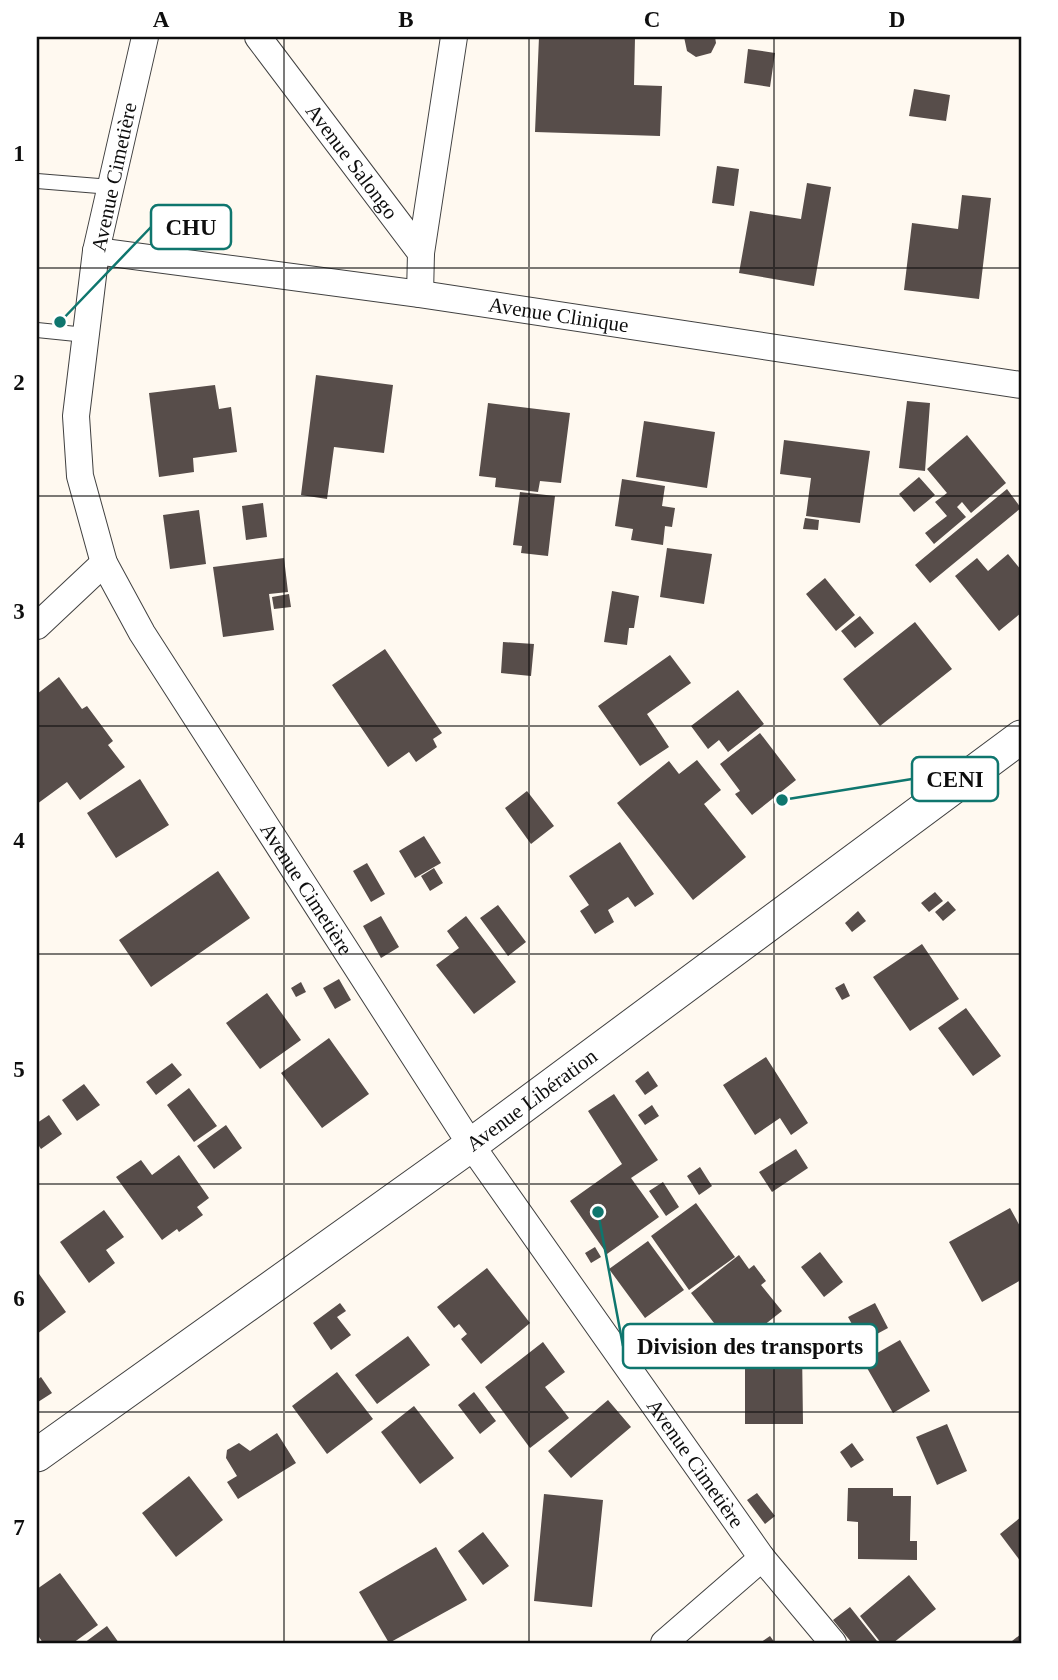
<svg xmlns="http://www.w3.org/2000/svg" width="1058" height="1680" font-family="'Times New Roman',serif">
<style>
.building{fill:#574d4a}
.lines{fill:none;stroke-linecap:round;stroke-linejoin:round}
.service-casing{stroke:#414141;stroke-width:16}
.minor-casing{stroke:#414141;stroke-width:28}
.tertiary-casing{stroke:#414141;stroke-width:35}
.service{stroke:#fff;stroke-width:14}
.minor{stroke:#fff;stroke-width:26}
.tertiary{stroke:#fff;stroke-width:33}
.grid{fill:none;stroke:#0e0e0e;stroke-width:2;stroke-opacity:0.55}
.labels{text-anchor:middle;stroke-width:7;stroke-linejoin:round;paint-order:stroke}
.street-label{font-size:21px;fill:#0e0e0e;stroke:#fff}
.leader{fill:none;stroke:#0f766e;stroke-width:2.5}
.callout-dot{fill:#0f766e;stroke:#fff;stroke-width:2.5}
.callout{fill:#fff;stroke:#0f766e;stroke-width:2.5}
.callout-label{font-size:23px;text-anchor:middle;font-weight:bold;fill:#0e0e0e}
.neatline{fill:none;stroke:#0e0e0e;stroke-width:2.5}
.grid-label{font-size:23px;text-anchor:middle;font-weight:bold;fill:#0e0e0e}
</style>
<rect width="100%" height="100%" fill="#fff9f0"/>
<path class="building" d="M539,37L635,38L634,85L662,86L660,136L535,132Z
M684,37H715L716,43L711,53L696,57L687,51Z
M748,49L775,53L770,87L744,83Z
M914,89L950,95L946,121L909,116Z
M717,166L739,169L734,206L712,203Z
M807,183L831,187L814,286L739,273L750,211L801,219Z
M962,195L991,198L979,299L904,290L912,223L958,229Z
M316,375L393,385L384,453L334,447L327,499L301,495Z
M215,385L219,409L231,407L237,452L193,458L194,472L159,477L149,393Z
M907,401L930,403L925,471L899,468Z
M488,403L570,413L561,483L540,481L538,492L495,487L496,478L479,476Z
M644,421L715,432L707,488L636,477Z
M967,435L1006,483L971,513L962,502L957,507L966,517L934,544L925,533L947,516L935,502L947,493L927,469Z
M784,440L870,451L860,523L806,516L811,478L780,474Z
M919,477L935,495L914,512L899,494Z
M622,479L665,486L662,506L675,508L672,527L665,526L663,545L631,540L633,529L615,526Z
M1007,489L1021,508L930,583L915,565Z
M520,492L555,496L548,556L521,553L522,546L513,545Z
M263,503L267,537L246,540L242,506Z
M199,510L206,564L170,569L163,515Z
M805,518L819,520L818,530L803,529Z
M667,548L712,554L704,604L660,597Z
M1008,554L1021,570V613L999,631L955,576L977,558L988,571Z
M284,558L288,592L269,594L274,630L223,637L213,567Z
M825,578L855,615L836,631L806,594Z
M612,591L639,596L634,628H629L627,645L604,642Z
M289,594L291,607L274,609L272,597Z
M860,616L874,633L855,648L841,631Z
M915,622L952,669L880,726L843,679Z
M503,642L534,644L531,676L501,673Z
M385,649L442,733L433,739L437,747L416,762L409,752L388,767L332,685Z
M670,655L691,683L647,714L669,747L640,766L598,706Z
M59,677L82,709L87,706L113,741L108,745L125,767L80,800L67,782L37,804V694Z
M738,690L764,724L728,752L719,740L708,749L691,726Z
M760,733L796,780L752,815L735,794L740,791L720,764Z
M697,760L721,790L704,804L746,857L693,900L617,803L669,761L679,774Z
M140,779L169,825L116,858L87,813Z
M527,791L554,826L531,844L505,808Z
M424,836L441,863L415,878L399,851Z
M620,842L654,894L635,907L628,897L608,910L614,922L595,934L580,911L589,905L569,876Z
M367,863L385,894L371,902L353,871Z
M434,868L443,883L430,891L421,876Z
M218,871L250,918L151,987L119,940Z
M935,892L943,901L929,912L921,903Z
M948,901L956,910L943,921L935,912Z
M498,905L526,942L508,956L480,918Z
M858,911L866,921L852,932L845,923Z
M381,916L399,947L381,958L363,926Z
M466,916L516,982L474,1014L436,965L459,948L447,931Z
M922,944L959,999L910,1031L873,977Z
M339,979L351,1000L335,1009L323,988Z
M301,982L306,992L296,997L291,988Z
M844,983L850,996L842,1000L835,988Z
M267,993L301,1040L260,1069L226,1023Z
M966,1008L1001,1056L973,1076L938,1028Z
M329,1038L369,1094L322,1128L281,1073Z
M766,1057L808,1123L791,1135L780,1118L755,1135L723,1085Z
M172,1063L182,1075L156,1095L146,1082Z
M648,1071L658,1086L645,1095L635,1081Z
M84,1084L100,1105L77,1121L62,1100Z
M189,1088L217,1126L194,1142L167,1105Z
M614,1094L658,1160L631,1178L659,1217L607,1254L570,1201L622,1164L588,1111Z
M652,1105L659,1116L645,1125L638,1115Z
M49,1115L62,1134L41,1149L37,1143V1123Z
M226,1125L242,1148L214,1169L197,1146Z
M796,1149L808,1168L772,1192L759,1172Z
M179,1155L209,1198L197,1207L203,1215L179,1232L177,1229L162,1240L116,1177L141,1160L152,1175Z
M700,1167L712,1186L699,1195L687,1176Z
M663,1182L679,1207L666,1216L649,1191Z
M696,1203L735,1257L689,1290L651,1236Z
M1010,1208L1021,1228V1280L982,1302L949,1242Z
M104,1210L124,1237L106,1250L115,1263L89,1283L60,1242Z
M648,1241L684,1290L645,1318L609,1269Z
M595,1247L601,1257L591,1263L585,1253Z
M820,1252L843,1282L824,1297L801,1267Z
M739,1255L749,1269L754,1265L766,1281L761,1285L782,1311L734,1349L691,1293Z
M487,1268L530,1323L481,1364L461,1339L467,1334L459,1324L454,1328L437,1307Z
M37,1271L66,1312L37,1334Z
M340,1303L346,1311L337,1317L351,1335L331,1350L313,1323Z
M875,1303L888,1328L862,1342L848,1317Z
M408,1336L430,1365L377,1404L355,1375Z
M900,1340L930,1391L893,1413L863,1361Z
M543,1342L565,1372L545,1387L569,1418L530,1448L485,1387Z
M745,1348H802L803,1424H745Z
M337,1372L373,1419L327,1454L292,1406Z
M41,1377L52,1393L38,1402L37,1380Z
M474,1392L496,1421L480,1434L458,1405Z
M608,1400L631,1427L571,1478L548,1451Z
M414,1406L454,1458L420,1484L381,1432Z
M947,1424L967,1471L937,1485L916,1437Z
M277,1433L296,1463L238,1499L227,1482L237,1476L226,1458L227,1450L239,1443L250,1451Z
M852,1443L864,1460L851,1468L840,1452Z
M189,1476L223,1520L176,1557L142,1513Z
M848,1488H893V1496H911L910,1541H917V1560L858,1559V1522L847,1521Z
M757,1493L775,1516L765,1524L747,1500Z
M544,1494L603,1500L592,1607L534,1601Z
M1021,1517V1562L1000,1534Z
M483,1532L509,1566L483,1585L458,1551Z
M436,1547L467,1600L389,1643L359,1592Z
M60,1573L98,1625L73,1643H43L37,1634V1589Z
M909,1575L936,1609L893,1643H881L860,1616Z
M850,1607L877,1641L875,1643H852L833,1620Z
M107,1626L119,1643H84Z
M1021,1634V1643H1014L1012,1641Z
M770,1636L775,1643H760Z"/>
<g class="lines">
<defs>
<path id="service" d="M37,181L111,187
M37,330L86,335"/>
<g id="minor">
<path id="s1" d="M145,37L96,251L76,416L80,476L104,563L142,633L471,1145L762,1558L833,1643"/>
<path id="s2" d="M258,37L421,253L420,294"/>
<path id="s3" d="M96,251L420,294L1021,385"/>
<path d="M421,253L454,37"/>
<path d="M37,626L104,563"/>
<path d="M664,1643L762,1558"/>
</g>
<g id="tertiary">
<path id="s4" d="M37,1455L471,1145L1021,737"/>
</g>
</defs>
<use href="#service" class="service-casing"/>
<use href="#minor" class="minor-casing"/>
<use href="#tertiary" class="tertiary-casing"/>
<use href="#service" class="service"/>
<use href="#minor" class="minor"/>
<use href="#tertiary" class="tertiary"/>
</g>
<path class="grid" d="M284,37V1643M529,37V1643M774,37V1643M37,268H1021M37,496H1021M37,726H1021M37,954H1021M37,1184H1021M37,1412H1021"/>
<g class="labels">
<g class="street-label">
<text dy="7" stroke="none"><textPath href="#s2" startOffset="156">Avenue Salongo</textPath></text>
<text transform="translate(114 177) rotate(-78)" y="7">Avenue Cimetière</text>
<text dy="7" stroke="none"><textPath href="#s3" startOffset="467">Avenue Clinique</textPath></text>
<text dy="7" stroke="none"><textPath href="#s1" startOffset="920">Avenue Cimetière</textPath></text>
<text dy="7" stroke="none"><textPath href="#s4" startOffset="609">Avenue Libération</textPath></text>
<text dy="7" stroke="none"><textPath href="#s1" startOffset="1614">Avenue Cimetière</textPath></text>
</g>
</g>
<path class="leader" d="M60 322L151 227M782 800L912 779M598 1212L623 1346"/>
<g class="callout-dot">
<circle cx="60" cy="322" r="7"/>
<circle cx="782" cy="800" r="7"/>
<circle cx="598" cy="1212" r="7"/>
</g>
<g class="callout">
<rect x="151" y="205" width="80" height="44" rx="7"/>
<rect x="912" y="757" width="86" height="44" rx="7"/>
<rect x="623" y="1324" width="254" height="44" rx="7"/>
</g>
<g class="callout-label">
<text x="191" y="235">CHU</text>
<text x="955" y="787">CENI</text>
<text x="750" y="1354">Division des transports</text>
</g>
<rect width="1058" height="1680" fill="none" stroke="#ffffff" stroke-width="77"/>
<rect x="38" y="38" width="982" height="1604" class="neatline"/>
<g class="grid-label">
<text x="161" y="27">A</text>
<text x="406" y="27">B</text>
<text x="652" y="27">C</text>
<text x="897" y="27">D</text>
<text x="19" y="161">1</text>
<text x="19" y="390">2</text>
<text x="19" y="619">3</text>
<text x="19" y="848">4</text>
<text x="19" y="1077">5</text>
<text x="19" y="1306">6</text>
<text x="19" y="1535">7</text>
</g>
</svg>
